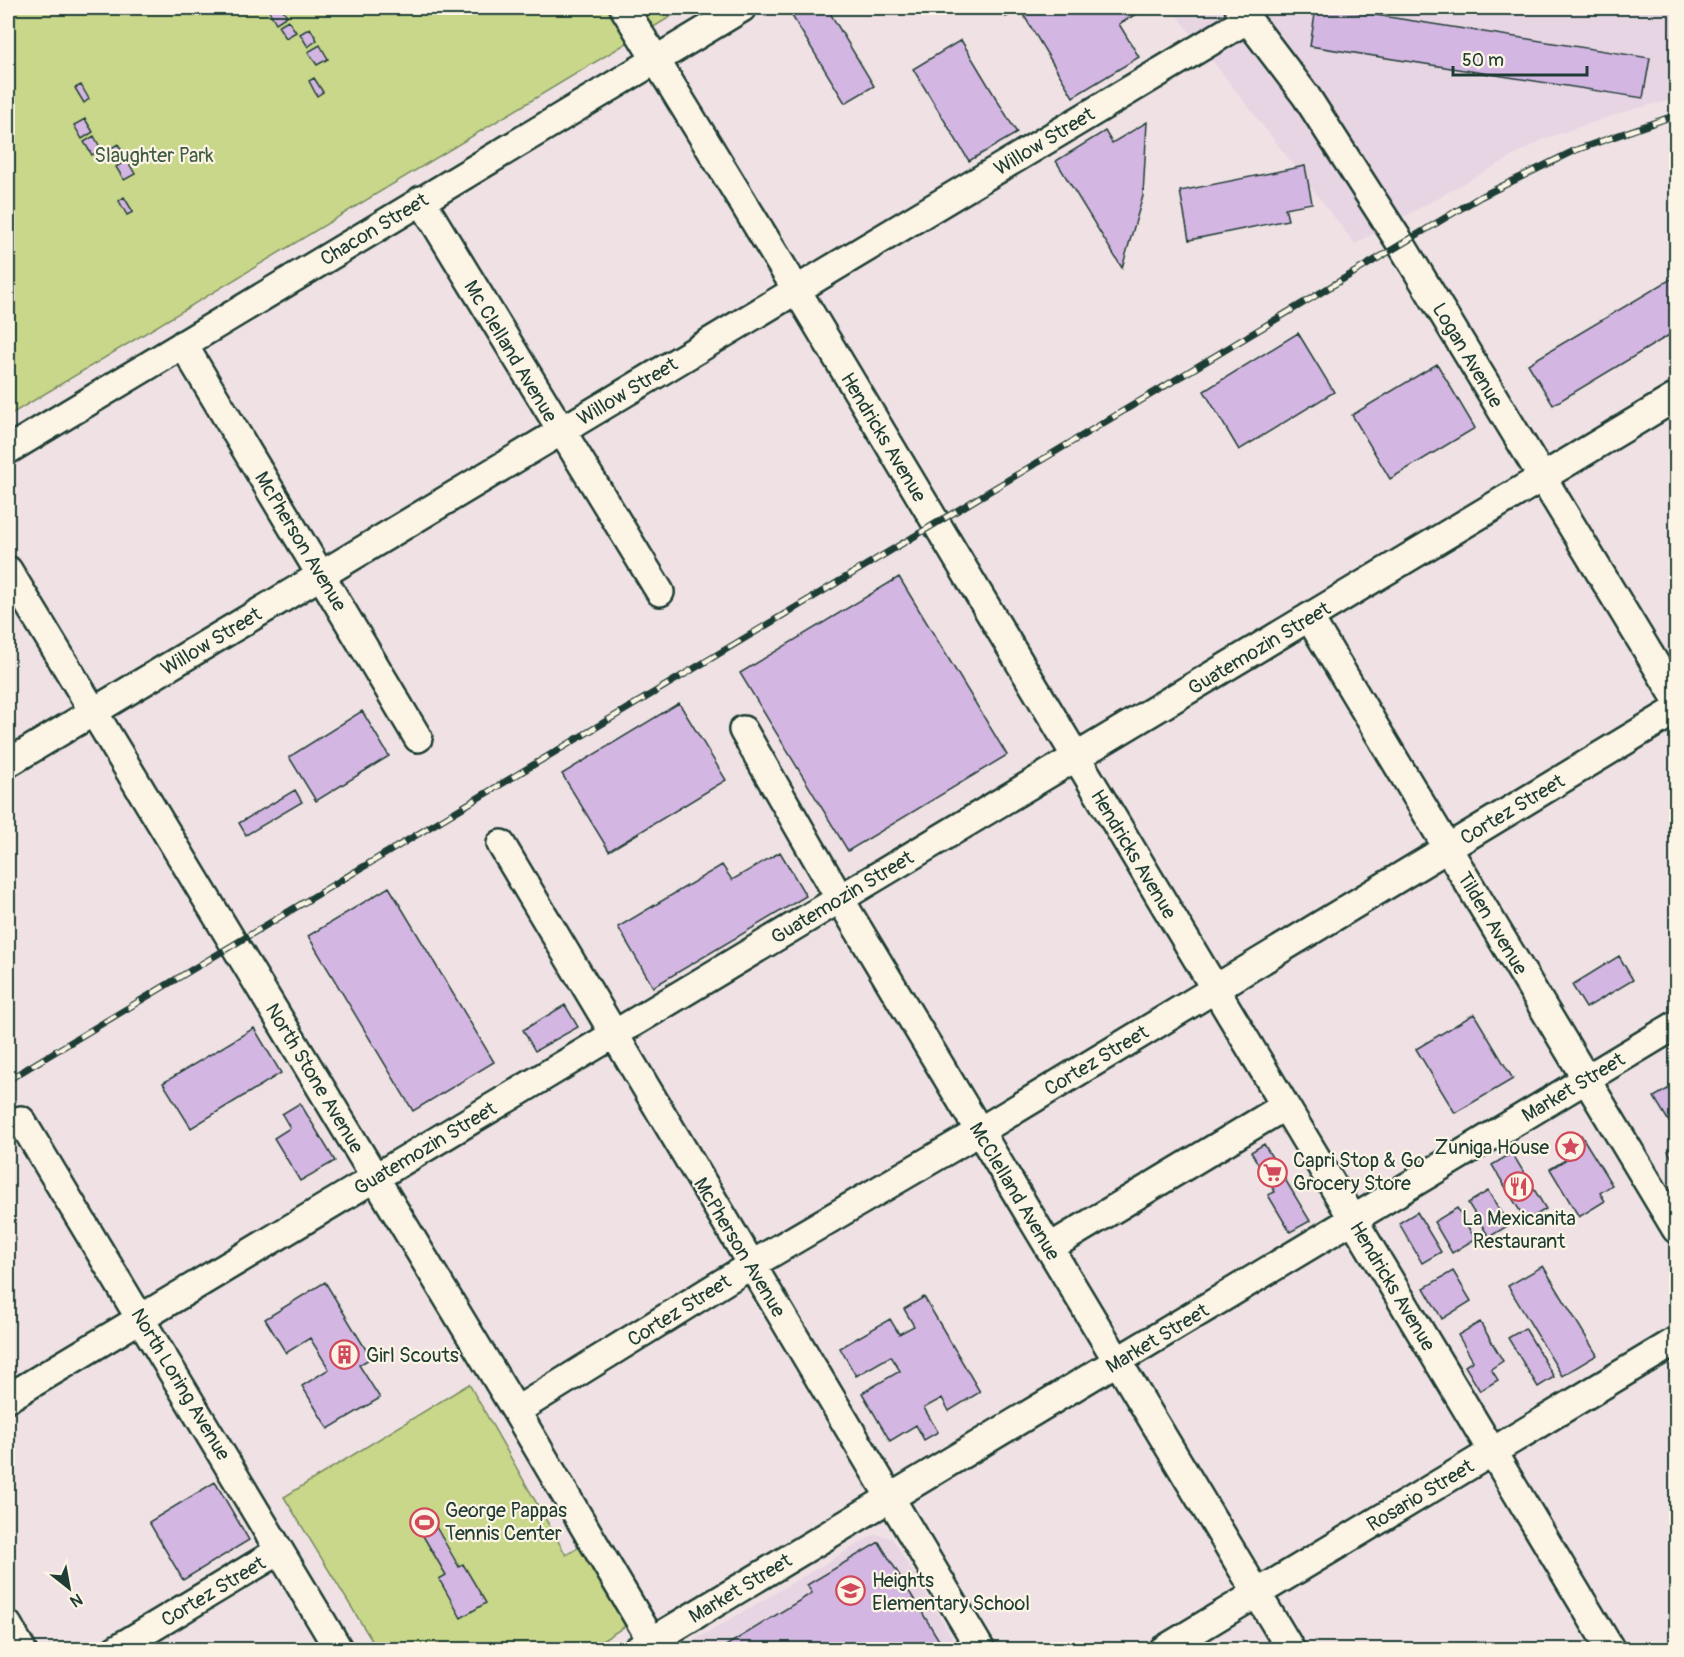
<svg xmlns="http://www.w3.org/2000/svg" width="1684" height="1657" font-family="Pangolin,sans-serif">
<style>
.built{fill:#e8d5e4}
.green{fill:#c9d78b;stroke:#748a60;stroke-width:1.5}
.building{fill:#d4b6e3;stroke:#1f3d34;stroke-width:1.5}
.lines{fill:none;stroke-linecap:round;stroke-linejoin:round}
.minor-casing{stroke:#1f3d34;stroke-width:32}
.minor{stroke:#fcf5e5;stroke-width:27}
.rail-casing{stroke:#1f3d34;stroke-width:7}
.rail{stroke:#fcf5e5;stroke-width:4.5;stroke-dasharray:14;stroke-linecap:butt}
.labels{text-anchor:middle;stroke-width:4.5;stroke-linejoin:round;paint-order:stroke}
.street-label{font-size:20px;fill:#1f3d34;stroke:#fcf5e5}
.park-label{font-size:20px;fill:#415c45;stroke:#fcf5e5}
.poi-label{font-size:20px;fill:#1f3d34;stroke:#fcf5e5;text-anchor:start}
</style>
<rect width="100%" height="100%" fill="#f0e2e4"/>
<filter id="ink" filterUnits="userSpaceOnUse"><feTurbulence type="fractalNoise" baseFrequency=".0167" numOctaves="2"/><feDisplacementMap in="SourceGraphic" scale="12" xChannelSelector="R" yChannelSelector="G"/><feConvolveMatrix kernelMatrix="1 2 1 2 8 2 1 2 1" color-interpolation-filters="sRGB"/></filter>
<g filter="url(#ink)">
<path class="built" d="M1171,8H1676V99L1631,110L1544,139L1355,244Z
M875,1534L892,1538L959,1649L689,1650L690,1643Z"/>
<path class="green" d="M8,8H685L8,416Z
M469,1384L566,1555L579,1547L627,1625L590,1649H377L284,1497Z"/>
<path class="building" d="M271,8H282L287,16L276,23L268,9Z
M795,8H827L874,86L845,103L789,11Z
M1001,8H1141L1143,10L1119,24L1139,57L1073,97L1020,9L1006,17Z
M1316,8H1331L1650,58L1643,98L1310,46Z
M288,20L296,32L286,38L278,26Z
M310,28L317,40L308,47L300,34Z
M961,40L1017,133L969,161L913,69Z
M320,45L328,59L317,65L308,52Z
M314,78L323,92L317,96L309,81Z
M81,85L89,99L84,103L75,88Z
M85,119L93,132L82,139L74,125Z
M1147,122L1143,196L1122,268L1056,161L1105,131L1112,143Z
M94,136L101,149L92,155L84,142Z
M118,144L125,156L115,162L108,150Z
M127,160L135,174L124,180L116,167Z
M1305,166L1312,203L1285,208L1288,220L1189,240L1180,191Z
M124,197L133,212L127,215L119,201Z
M1676,276V331L1553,405L1528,364Z
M1298,333L1334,392L1239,450L1204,391Z
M1437,364L1475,428L1390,479L1352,415Z
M899,577L1007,755L848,851L740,673Z
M679,703L726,780L609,851L562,774Z
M362,711L389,756L316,801L289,757Z
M295,790L302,802L246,835L239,823Z
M780,852L806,896L653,987L618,927L722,865L732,880Z
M389,887L494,1062L413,1111L308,936Z
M1619,956L1633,980L1586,1008L1572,985Z
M565,1005L578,1027L535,1051L523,1030Z
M1474,1014L1513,1079L1455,1113L1416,1049Z
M254,1028L281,1073L191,1128L163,1083Z
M1676,1084V1129L1674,1130L1654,1097Z
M300,1103L335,1161L300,1181L274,1138L290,1128L282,1114Z
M1581,1135L1612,1185L1600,1193L1605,1201L1579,1217L1550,1169L1572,1156L1565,1145Z
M1264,1144L1310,1221L1290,1232L1268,1195L1275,1192L1251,1152Z
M1676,1145V1166L1668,1151Z
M1512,1153L1546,1209L1526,1221L1492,1165Z
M1488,1191L1509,1225L1489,1237L1468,1203Z
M1457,1208L1475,1239L1452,1253L1434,1222Z
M1417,1212L1441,1252L1422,1263L1399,1223Z
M1543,1266L1597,1355L1562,1376L1508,1286Z
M1453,1271L1471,1301L1442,1319L1424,1288Z
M325,1282L371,1358L359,1365L380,1398L328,1429L302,1386L329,1369L310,1338L286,1353L265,1319Z
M924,1297L980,1392L949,1411L942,1398L924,1408L938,1432L924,1440L916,1425L890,1441L862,1393L900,1371L891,1356L856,1376L840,1348L890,1319L899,1334L914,1326L904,1309Z
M1480,1322L1503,1361L1491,1369L1498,1380L1480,1391L1465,1366L1473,1361L1458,1335Z
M1525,1328L1554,1377L1538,1387L1508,1338Z
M215,1482L249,1540L183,1580L149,1522Z
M436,1527L459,1567L463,1564L486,1603L461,1618L439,1579L446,1575L422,1534Z
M879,1542L945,1650H719L812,1593L807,1585Z"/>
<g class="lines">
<defs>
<path id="minor" d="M624,8L796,289L1611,1650
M1239,8L1306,96L1401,244L1676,698
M421,200L660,592
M183,344L418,738
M8,450L742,8
M8,570L516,1411L657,1650
M1309,617L1676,1229
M743,730L840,899L1291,1650
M8,763L1248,19
M501,844L981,1650
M21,1120L339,1650
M1049,1248L1285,1106
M8,1398L1676,397
M516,1411L751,1265L980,1131L1676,710
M8,1625L22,1650
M115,1650L279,1551
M637,1650L1676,1025
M1163,1650L1676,1341"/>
</defs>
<use href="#minor" class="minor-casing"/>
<use href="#minor" class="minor"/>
<defs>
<path id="rail" d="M8,1080L1480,197L1576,150L1676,115"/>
</defs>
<use href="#rail" class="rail-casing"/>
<use href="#rail" class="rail"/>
</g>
</g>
<defs>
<symbol id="sight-ring" viewBox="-11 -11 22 22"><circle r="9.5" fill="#fcf5e5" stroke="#d1495b" stroke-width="1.5"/><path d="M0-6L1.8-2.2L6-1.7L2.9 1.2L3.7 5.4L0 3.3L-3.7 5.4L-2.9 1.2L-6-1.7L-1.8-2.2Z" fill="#d1495b"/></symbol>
<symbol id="supermarket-ring" viewBox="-11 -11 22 22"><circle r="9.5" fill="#fcf5e5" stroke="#d1495b" stroke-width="1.5"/><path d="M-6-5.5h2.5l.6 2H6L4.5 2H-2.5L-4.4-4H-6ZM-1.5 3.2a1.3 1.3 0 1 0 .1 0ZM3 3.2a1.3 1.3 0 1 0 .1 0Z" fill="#d1495b"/></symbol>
<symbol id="restaurant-ring" viewBox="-11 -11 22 22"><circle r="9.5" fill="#fcf5e5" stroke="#d1495b" stroke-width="1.5"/><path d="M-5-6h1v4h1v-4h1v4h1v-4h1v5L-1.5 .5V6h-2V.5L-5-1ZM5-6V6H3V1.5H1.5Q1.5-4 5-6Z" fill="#d1495b"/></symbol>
<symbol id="building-ring" viewBox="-11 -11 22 22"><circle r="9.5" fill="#fcf5e5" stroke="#d1495b" stroke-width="1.5"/><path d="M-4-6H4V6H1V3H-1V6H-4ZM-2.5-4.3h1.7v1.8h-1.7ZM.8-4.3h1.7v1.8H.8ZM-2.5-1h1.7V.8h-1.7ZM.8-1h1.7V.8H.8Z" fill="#d1495b"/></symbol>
<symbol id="stadium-ring" viewBox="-11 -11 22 22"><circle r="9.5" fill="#fcf5e5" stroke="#d1495b" stroke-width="1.5"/><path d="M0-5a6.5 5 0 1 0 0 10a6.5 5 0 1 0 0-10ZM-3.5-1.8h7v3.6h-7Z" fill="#d1495b"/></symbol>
<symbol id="school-ring" viewBox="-11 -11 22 22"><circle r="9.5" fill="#fcf5e5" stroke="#d1495b" stroke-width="1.5"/><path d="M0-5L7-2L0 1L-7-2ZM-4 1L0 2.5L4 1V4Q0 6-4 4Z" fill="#d1495b"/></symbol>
</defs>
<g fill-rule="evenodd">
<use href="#sight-ring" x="1554" y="1130" width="33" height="33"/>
<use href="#supermarket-ring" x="1256" y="1156" width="33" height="33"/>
<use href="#restaurant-ring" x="1502" y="1170" width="33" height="33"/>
<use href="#building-ring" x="328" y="1338" width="33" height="33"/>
<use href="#stadium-ring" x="408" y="1506" width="33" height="33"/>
<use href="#school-ring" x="834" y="1574" width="33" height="33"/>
</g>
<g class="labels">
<g class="street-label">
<text transform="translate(1044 141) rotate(-31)" y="7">Willow Street</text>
<text transform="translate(374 229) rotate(-31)" y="7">Chacon Street</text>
<text transform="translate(511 351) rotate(59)" y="7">Mc Clelland Avenue</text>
<text transform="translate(1468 355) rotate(59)" y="7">Logan Avenue</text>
<text transform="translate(627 391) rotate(-31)" y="7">Willow Street</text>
<text transform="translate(884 437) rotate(59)" y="7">Hendricks Avenue</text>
<text transform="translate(301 541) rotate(59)" y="7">McPherson Avenue</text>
<text transform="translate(211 641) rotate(-31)" y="7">Willow Street</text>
<text transform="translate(1259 648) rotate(-31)" y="7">Guatemozin Street</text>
<text transform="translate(1512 809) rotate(-31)" y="7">Cortez Street</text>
<text transform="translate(1134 854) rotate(59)" y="7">Hendricks Avenue</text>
<text transform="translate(842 897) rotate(-31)" y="7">Guatemozin Street</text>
<text transform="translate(1493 923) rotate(59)" y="7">Tilden Avenue</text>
<text transform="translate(1096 1060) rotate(-31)" y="7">Cortez Street</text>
<text transform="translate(315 1078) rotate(59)" y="7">North Stone Avenue</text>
<text transform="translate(1573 1087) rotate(-31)" y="7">Market Street</text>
<text transform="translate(425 1148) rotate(-31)" y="7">Guatemozin Street</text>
<text transform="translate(1015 1191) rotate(59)" y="7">McClelland Avenue</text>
<text transform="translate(740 1247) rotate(59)" y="7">McPherson Avenue</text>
<text transform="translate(1393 1286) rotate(59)" y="7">Hendricks Avenue</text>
<text transform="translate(679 1310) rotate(-32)" y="7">Cortez Street</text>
<text transform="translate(1157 1338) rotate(-31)" y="7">Market Street</text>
<text transform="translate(181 1384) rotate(59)" y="7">North Loring Avenue</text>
<text transform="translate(1420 1495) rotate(-31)" y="7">Rosario Street</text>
<text transform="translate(740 1588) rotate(-31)" y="7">Market Street</text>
<text transform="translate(213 1591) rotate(-31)" y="7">Cortez Street</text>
</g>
<g class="park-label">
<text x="154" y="162">Slaughter Park</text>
</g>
<g class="poi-label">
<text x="1549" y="1154" text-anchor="end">Zuniga House</text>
<text x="1293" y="1167">Capri Stop &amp; Go<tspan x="1293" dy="23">Grocery Store</tspan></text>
<text x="1519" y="1225" text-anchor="middle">La Mexicanita<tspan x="1519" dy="23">Restaurant</tspan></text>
<text x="366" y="1362">Girl Scouts</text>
<text x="445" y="1517">George Pappas<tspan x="445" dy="23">Tennis Center</tspan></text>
<text x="872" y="1587">Heights<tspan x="872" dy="23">Elementary School</tspan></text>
</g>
</g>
<rect width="1684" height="1657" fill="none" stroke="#fcf5e5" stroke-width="30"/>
<rect x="15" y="15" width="1654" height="1627" fill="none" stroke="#1f3d34" stroke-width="2" filter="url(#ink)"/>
<g transform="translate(69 1588) rotate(149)" stroke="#fcf5e5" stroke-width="4.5" paint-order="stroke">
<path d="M0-4.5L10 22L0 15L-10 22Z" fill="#1f3d34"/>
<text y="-9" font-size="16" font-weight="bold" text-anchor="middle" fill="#1f3d34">N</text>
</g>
<path d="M1453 66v9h134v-9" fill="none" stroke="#1f3d34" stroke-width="3"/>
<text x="1462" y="66" font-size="18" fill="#1f3d34" stroke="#fcf5e5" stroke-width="4.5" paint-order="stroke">50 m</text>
</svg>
